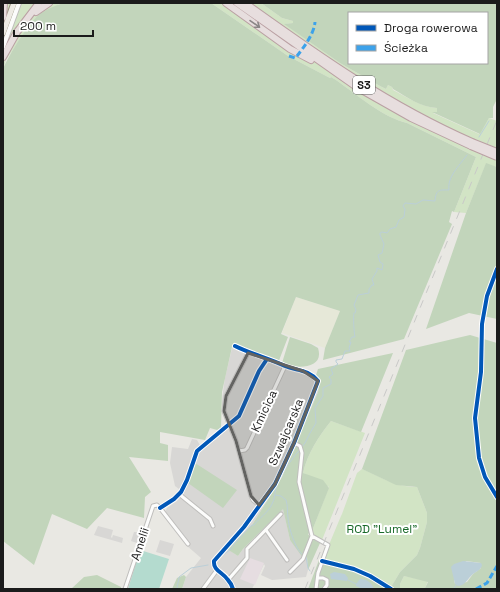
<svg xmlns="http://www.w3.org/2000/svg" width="500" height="592" font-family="'Space Grotesk',sans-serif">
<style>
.residential{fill:#d8d7d5}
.industrial{fill:#e6dde1}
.farmland{fill:#e6e8d8}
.grass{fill:#d2e4c5}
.forest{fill:#c2d5bb;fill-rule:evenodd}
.pitch{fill:#b4dbcf}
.water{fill:#bbcfd8}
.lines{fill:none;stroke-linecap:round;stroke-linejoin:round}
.stream{stroke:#bbcfd8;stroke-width:1}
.minor-casing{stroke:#bfbebc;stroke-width:5}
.tertiary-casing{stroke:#bfbebc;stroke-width:6}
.primary-casing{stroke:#9b9784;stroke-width:7}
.motorway-casing{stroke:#baa0a3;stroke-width:8}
.minor{stroke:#fcfcfb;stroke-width:3}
.tertiary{stroke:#fcfcfb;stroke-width:4}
.primary{stroke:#eeebe4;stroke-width:5}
.motorway{stroke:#e7dede;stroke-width:6}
.rail{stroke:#c9c9c8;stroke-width:1;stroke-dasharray:8 8;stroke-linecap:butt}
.motorway-bridge-casing{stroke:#baa0a3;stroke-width:8;stroke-linecap:butt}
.motorway-bridge{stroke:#e7dede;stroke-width:6}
.quiet{stroke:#3da2ea;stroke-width:3;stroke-dasharray:6 3;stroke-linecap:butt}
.cycleway-casing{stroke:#fff;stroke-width:6}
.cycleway{stroke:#0057b8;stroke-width:4}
.oneway{stroke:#8b8686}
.marked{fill:#636361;fill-opacity:0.2;stroke:#636361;stroke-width:3;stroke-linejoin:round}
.labels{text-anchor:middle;stroke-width:4;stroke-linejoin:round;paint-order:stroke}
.shield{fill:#fff;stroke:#5f5f5f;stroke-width:1}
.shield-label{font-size:11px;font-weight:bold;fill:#1b1b1b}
.street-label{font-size:12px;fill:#1b1b1b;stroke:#fff}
.park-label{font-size:12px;fill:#186929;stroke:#fff}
</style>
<rect width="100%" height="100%" fill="#e9e8e3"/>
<path class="residential" d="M233,344L320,381L318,392L282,477L252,525L228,549L238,556L243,549L283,508L290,540L307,557L308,570L306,577L272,580L261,575L265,566L264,564L252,589H182L186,577L201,558L186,545L165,512L167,508L177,501L184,493L175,486L170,463L172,447L188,449L192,439L197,440L201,447L229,426L222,413V399L225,378Z
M98,526L113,530L111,537L112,538L113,535L123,538L122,543L94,535Z
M134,532H137L140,534L137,543L131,541Z
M160,540L174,544L170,556L156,552Z"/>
<path class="industrial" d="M250,558L264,563L255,585L240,579Z"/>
<path class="farmland" d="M296,297L340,311L325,348L282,333Z"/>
<path class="grass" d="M3,3H64L59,4L25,32L6,60L3,69Z
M211,3H261L282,18L293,21V23L285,24L340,63L380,86L386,89L388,85L392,87L393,90C407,97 421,107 437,108V112L433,113L479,134L489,118L497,121V167L486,164L466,213L454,212L476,157L407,123C384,118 356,94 336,80L331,77L330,78L288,56Z
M331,421L365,433L322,540L315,536L312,531L329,487L303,473C307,454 319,436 331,421Z
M362,469C382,477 394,487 417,487L427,513V522L420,548L417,555L400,572L391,587L325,561L323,559L341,516L342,514L357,473Z
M404,576L428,581L425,588L403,589L400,588V584Z"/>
<path class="forest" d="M64,3H211L288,56L330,78L331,77L336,80C356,94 384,118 407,123L476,157L454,212L452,211L449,222L452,224L404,339L323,360L325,348L340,311L296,297L281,334L288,337L278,363L232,347L222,392L221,428L217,430L210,428L205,440L160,432V443L168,445V461L129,457L151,492L145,497L144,518L107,508L87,529L52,514L34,565L3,541V69C9,55 28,23 41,13C48,9 56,5 64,3Z
M261,3H497V99L493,107V118H489L480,134L432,112H437V108C420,107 407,97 393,89L392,87L388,85L386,89L380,86L340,63L284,24L293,23V21L282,18ZM349,13H487V63H349Z
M486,163L497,167V319L469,313L426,329L466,213Z
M470,335L497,343V589H412L425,588L428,582L404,576L400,584V588L403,589H318L319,573L322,562L325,561L359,570L391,587L400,572L417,555L420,548L427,522V513L417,487L396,485L362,469L406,350ZM466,561L481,563V568L473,574L467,582L455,584L454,580Z
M290,337L311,344L318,348C325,370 295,369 282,363Z
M393,353L361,432L331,421C319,436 307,454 303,473L323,480L329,488L312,531L308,534L311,538L320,543L308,570L307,557L303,558L290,540L283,509L243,549L238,556L227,549L252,525L282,477L318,392L320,381L316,375L318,369Z
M195,463L237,490L223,508L188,483Z
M319,560L321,561L315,589H308Z
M97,575L121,587V589H71L84,577Z
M184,575L186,577L182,589H172L177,578Z"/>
<path class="pitch" d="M140,550L169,559L159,589H128Z"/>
<path class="water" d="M463,561L481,563L482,565C481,570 477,571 473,574C467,579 466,585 458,586L455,584L451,567L454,564Z
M334,572L345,574L348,578L347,581L331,579L330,574Z
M360,579C367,579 372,583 374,589L360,588L356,586V584Z"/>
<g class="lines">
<path class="stream" d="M479,137L489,121
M355,313L356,310L354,305L358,295L369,293V289L372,285H374L372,279L377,271V268L382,270L383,264L380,262L378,255L382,253L384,244L380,235V233L382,232L387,233L390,229L396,227L399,220L404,217L405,209L403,206L405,203L416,204L423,200L435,201C436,189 439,190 449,190C447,177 459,166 467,155
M301,448L305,443L310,433L316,423L315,408L323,396V388L331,384V380L329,377L333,374L331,369L338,364L336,362V360L342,359L345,351H350L349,348L351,342H349L352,337H355C354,333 353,316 354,313
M275,495L281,496L286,500C288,506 287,512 288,518C289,529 296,553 306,557L308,568L310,571
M224,554L230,550L235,543L252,525H254C259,518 268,513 272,504C275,499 274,495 276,489C278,479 292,457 300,450
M348,580L356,584
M177,589C177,584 179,581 179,577L191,568L208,565
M454,589L456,585"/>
<defs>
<path id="minor" d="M248,353L226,396L224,411L236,441L251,496L253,500L259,505
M294,443L300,446L302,453L299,482L311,532L312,536L328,545L318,573L316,589
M239,451L245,450L247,448L285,366
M179,494L210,519L213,526
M160,508L174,499L181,492L187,480L197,451L239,416L259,371L267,359
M266,530L287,560
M322,561L354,569L370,576L391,589
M290,572L303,559L312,536
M318,578H323L327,580V585L324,589
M228,580L247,558V549L281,514
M125,589L153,506L157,505L160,508L188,544
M203,589L217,570
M233,589C232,586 230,582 228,580C223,572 213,571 214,561L244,527L275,484L294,443L318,381C308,369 297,371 285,366C268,358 251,354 235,346"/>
<path id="tertiary" d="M3,47L19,3"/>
<path id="primary" d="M3,33L14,3"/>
<path id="motorway" d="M226,3L290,49L311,60
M237,3L358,88L411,118L471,146
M245,3C319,56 388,105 472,142
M36,12L49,3
M3,17L4,3
M3,57L17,32L39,3"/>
</defs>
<use href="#minor" class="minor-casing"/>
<use href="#tertiary" class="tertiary-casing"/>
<use href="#primary" class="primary-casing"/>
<use href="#motorway" class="motorway-casing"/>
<use href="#minor" class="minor"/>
<use href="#tertiary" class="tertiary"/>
<use href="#primary" class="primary"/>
<use href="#motorway" class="motorway"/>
<path class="rail" d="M305,589L497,120"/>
<defs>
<path id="motorway-bridge" d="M472,142L497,152
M471,146L497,157"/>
</defs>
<use href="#motorway-bridge" class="motorway-bridge-casing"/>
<use href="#motorway-bridge" class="motorway-bridge"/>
<path class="quiet" d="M289,56L295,58L297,56C304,47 314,34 315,22
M476,589L487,583L497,566"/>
<defs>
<path id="cycleway" d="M497,269L487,296L482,324L481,372L475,418L479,458L485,477L497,497
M160,508L174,499L181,492L187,480L197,451L239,416L259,371L267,359
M322,561L354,569L370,576L391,589
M233,589C232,586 230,582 228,580C223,572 213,571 214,561L244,527L275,484L294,443L318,381C308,369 297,371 285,366C268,358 251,354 235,346"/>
</defs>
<use href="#cycleway" class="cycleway-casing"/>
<use href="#cycleway" class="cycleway"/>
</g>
<defs><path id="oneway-shaft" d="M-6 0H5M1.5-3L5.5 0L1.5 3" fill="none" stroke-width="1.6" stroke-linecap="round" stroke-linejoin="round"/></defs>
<use class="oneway" href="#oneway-shaft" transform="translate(255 24) rotate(35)"/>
<path class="marked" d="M248,353L303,371L318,381L294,443L275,484L259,505L251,496L236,441L224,411L226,396Z"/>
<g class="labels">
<rect class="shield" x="353" y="76" width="22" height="18" rx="3"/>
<g class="shield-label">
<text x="364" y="89">S3</text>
</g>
<g class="street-label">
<text transform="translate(264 411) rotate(-65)" y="4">Kmicica</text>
<text transform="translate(286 432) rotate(-67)" y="4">Szwajcarska</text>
<text transform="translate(140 544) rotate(-72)" y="4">Amelii</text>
</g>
<g class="park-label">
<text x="382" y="533">ROD "Lumel"</text>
</g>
</g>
<rect width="500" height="592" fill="none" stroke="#1b1b1b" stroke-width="8"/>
<rect x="348" y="12" width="140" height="52" fill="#ffffff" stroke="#a4a4a4"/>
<rect x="356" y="25" width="20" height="6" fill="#0057b8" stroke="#a4a4a4"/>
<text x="384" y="32" font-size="12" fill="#1b1b1b">Droga rowerowa</text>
<rect x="356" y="45" width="20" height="6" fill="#3da2ea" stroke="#a4a4a4"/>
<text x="384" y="52" font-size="12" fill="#1b1b1b">Ścieżka</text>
<path d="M14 30v6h79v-6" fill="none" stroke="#1b1b1b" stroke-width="2"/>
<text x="20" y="30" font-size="12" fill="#1b1b1b" stroke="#ffffff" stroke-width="3" paint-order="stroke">200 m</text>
</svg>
